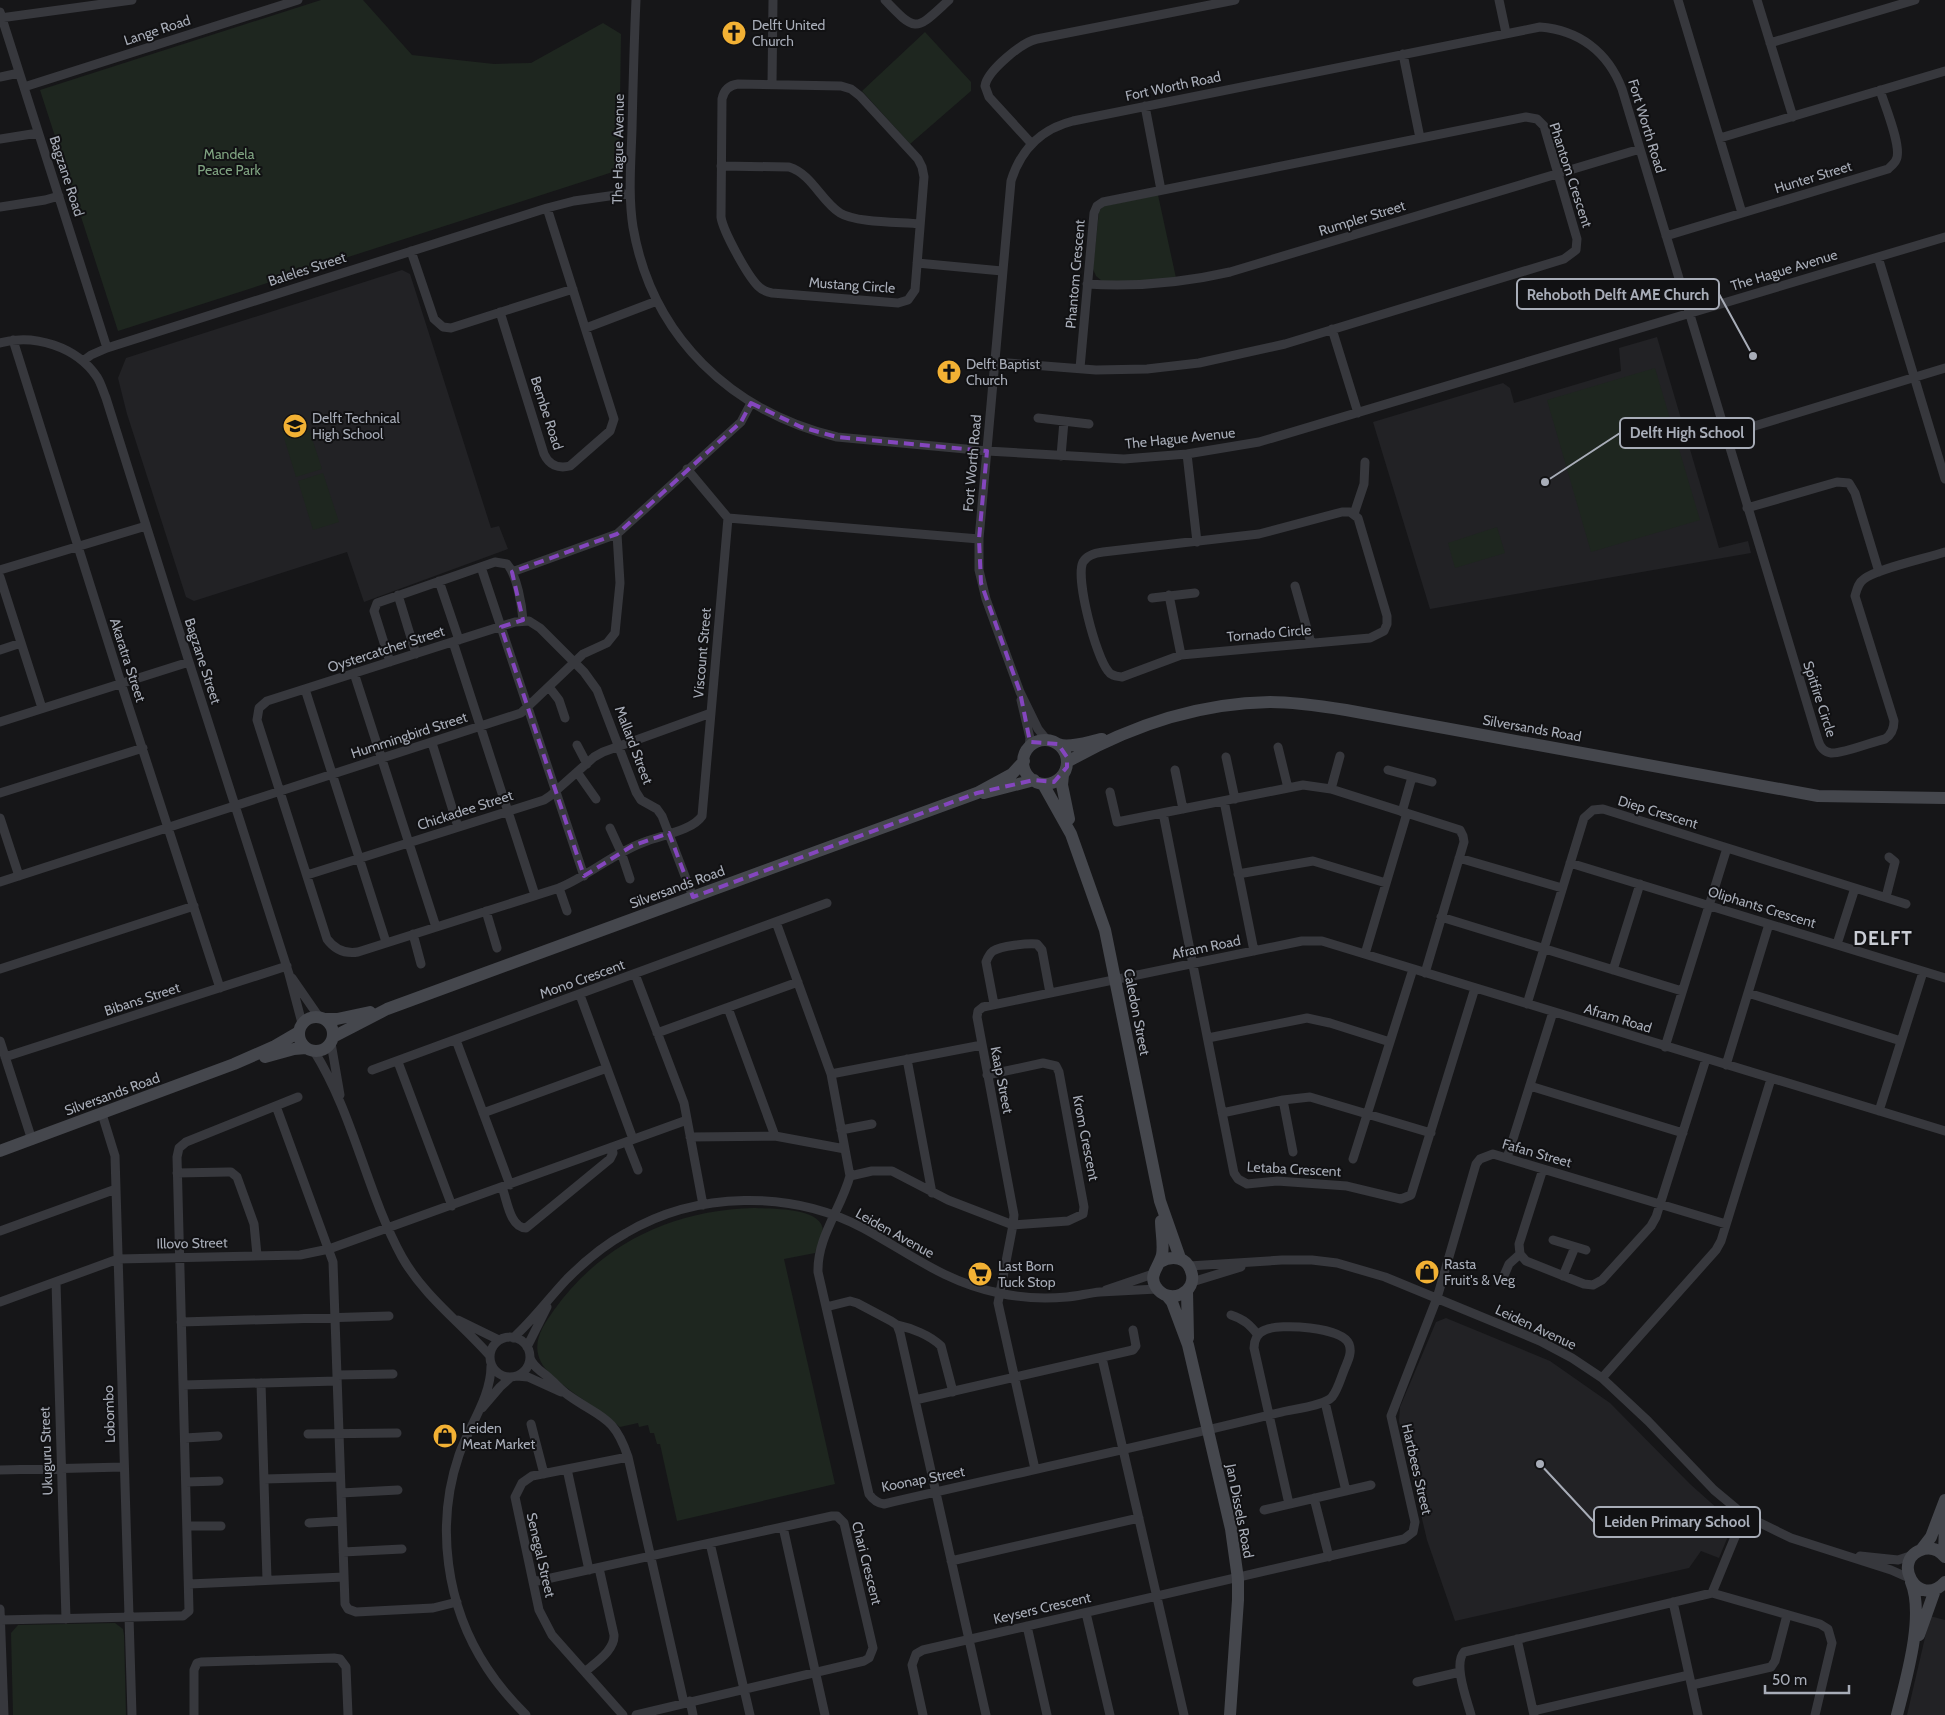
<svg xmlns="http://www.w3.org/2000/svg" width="1945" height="1715" font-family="Cabin,sans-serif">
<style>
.built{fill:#222225}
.green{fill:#1e261f}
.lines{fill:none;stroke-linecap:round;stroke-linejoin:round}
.street{stroke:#37383d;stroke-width:9}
.secondary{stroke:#45474d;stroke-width:12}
.marked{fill:none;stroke:#8446be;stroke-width:4;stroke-dasharray:10 6;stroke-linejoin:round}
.labels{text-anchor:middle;stroke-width:4;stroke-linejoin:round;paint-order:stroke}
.poi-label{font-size:14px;fill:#a8adb8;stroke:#111113;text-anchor:start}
.street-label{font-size:14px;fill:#a8adb8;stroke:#111113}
.park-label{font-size:14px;fill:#7fa381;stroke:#111113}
.district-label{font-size:19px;font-weight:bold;letter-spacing:1px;fill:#c9ccd4;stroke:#111113}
.leader{fill:none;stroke:#a8adb8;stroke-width:2}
.callout-dot{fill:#a8adb8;stroke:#111113;stroke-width:2}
.callout{fill:#111113;stroke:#a8adb8;stroke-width:2}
.callout-label{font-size:15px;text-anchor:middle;font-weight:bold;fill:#a8adb8}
</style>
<rect width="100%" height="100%" fill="#161618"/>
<path class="built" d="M402,270L410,274L491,528L499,526L508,549L364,602L347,552L194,601L186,597L127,414L118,378L126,358Z
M1657,337L1719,548L1748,541L1751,553L1430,609L1373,422L1503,383L1510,388L1514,403L1621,371L1619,348Z
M1446,1318L1550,1361L1610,1403L1690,1484L1728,1518L1731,1529L1719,1558L1701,1551L1689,1568L1455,1621L1427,1540L1399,1421L1400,1407L1436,1322Z
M1930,1616L1945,1620V1715H1907Z"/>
<path class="green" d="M321,0H363L412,55L494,64L531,63L603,23L621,34L619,170L118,331L40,90Z
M925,32L971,82V91L910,144L862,91Z
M1158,195L1176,278L1134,282L1102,281L1096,276L1093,269L1099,211L1104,206Z
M1655,368L1700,520L1591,552L1547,400Z
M306,420L322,469L296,477L281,428Z
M323,473L339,522L313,530L298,481Z
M1497,527L1505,553L1455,568L1448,543Z
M754,1208C770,1209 823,1207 823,1231C822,1238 817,1246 815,1253L784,1259L835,1484L677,1521L660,1444H657L654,1433H650L648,1425L639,1427L638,1423L620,1427C601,1410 549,1380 541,1362C531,1342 543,1326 554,1310C602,1243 673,1210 754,1208Z
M115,1623L123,1629L124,1635L126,1715H13L11,1633L18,1625Z"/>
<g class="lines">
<path class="street" d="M636,0C634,43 633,86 632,129C631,162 628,195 633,227C652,337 732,412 837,437L987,451L1124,459L1187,454L1259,442L1945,237
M885,0C917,34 916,30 949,0
M1499,0L1506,33
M1678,0L1742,213
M1757,0L1793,117
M0,12L107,348
M0,18L132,0
M1770,43L1915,0
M1403,54L1420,138
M0,77L19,73
M738,84L841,86L851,89L860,96L918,159L922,167L924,177L915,290L908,300L898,303L772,293C766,292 762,290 758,286C747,275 723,231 721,217L722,99C724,90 729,85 738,84Z
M772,84L773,0
M24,87L298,0
M1145,106L1161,190
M1720,138L1945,71
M0,139L38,133
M1031,143L989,97L985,86C987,71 1022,42 1037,39L1235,0
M721,166L789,167C812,174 821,201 840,213C856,223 900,222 920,224
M0,207L45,200L59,196
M1666,236L1888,169C1891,166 1895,163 1896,160C1903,148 1884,104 1880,90
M411,251L434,319L443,327L451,328L573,289
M1878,257L1945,479
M917,263L1002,271
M1087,284C1136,287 1182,283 1230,272L1640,149
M500,312L544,454C549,465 558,469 570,466L610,431L614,419L547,208
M586,328L657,301
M1332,329L1358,413
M13,340L121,683L220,988
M0,343C34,333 77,347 97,377C101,383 103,391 106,398L189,662L289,974L302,1023
M83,361L91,355L107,348L547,208L574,201L630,193
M995,362L1096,370L1147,369L1199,363L1285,344L1564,259L1576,250L1577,239L1544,126L1537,119L1526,117L1103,202L1097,206L1094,213L1080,368
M1038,418L1089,424
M1725,435L1945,368
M1187,454L1197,542
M1061,456L1064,421
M687,469L728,518L702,816C693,830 663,835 647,841C615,852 590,875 559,888L358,952C345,954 335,950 327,939L257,720L259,708L267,701L515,622L529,621L540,628L584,672L597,690L636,792L641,800L657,809L662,816L693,897
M1747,508L1837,482L1849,483L1855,493L1879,572
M1342,512H1350L1358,518L1387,616V624L1384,631L1370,638L1181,655L1122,677C1116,676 1111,676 1108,671C1096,657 1075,578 1083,562C1087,555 1095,553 1103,552L1259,534Z
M1354,514L1364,484L1365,462
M728,518L979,539
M481,567L584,876
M0,570L146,526
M512,572L617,534L741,422L751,403
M0,577L42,708
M439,581L459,640
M1295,586L1311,643
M398,595L416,654
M1169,595L1181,655
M1152,598L1195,593
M453,642L535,895
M0,650L21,643
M390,662L374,611L377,603L495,562L507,564C517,575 522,606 523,620
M354,673L436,927
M549,687L559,700L565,718
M305,689L386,942
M1021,700L1030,738L1029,748
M0,722L189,662
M1047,740L1038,729L1020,692L986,599L979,570V539L1011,181C1021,149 1041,129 1073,121L1540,27C1579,30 1608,52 1622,89L1818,740C1820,747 1824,752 1831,753C1842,754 1872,742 1885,739C1891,735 1894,729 1894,721L1855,596C1857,589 1858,583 1864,579C1876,569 1927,558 1945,552
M432,743L458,827
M577,745L587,764
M1278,747L1288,788
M1226,757L1235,799
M1175,770L1183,809
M1388,770L1432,782
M577,772L596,799
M1331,789L1340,756
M1110,792L1117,822L1303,785L1331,789L1460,830L1463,836L1464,842L1425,973
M0,793L143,748
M1224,801L1254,951
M1402,812L1412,777
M1163,813L1234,1173L1238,1179L1247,1184L1277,1181L1347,1186L1401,1199L1411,1195L1475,988
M0,818L19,876
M610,828L621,852L630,879
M1459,858L1562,888
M1570,863L1945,978
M1238,874L1313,861L1386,883
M307,875L544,800L550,796L594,757L603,752L711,713
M0,882L521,713L583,654L607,643L615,633L620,583L617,534
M559,888L567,911
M1886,897L1895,862L1889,857
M486,911L497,948
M1441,917L1682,991
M776,922L831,1074L850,1176C841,1209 817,1237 818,1272L869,1494C873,1500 877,1503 884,1504C1017,1473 1150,1445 1282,1412C1294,1409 1324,1406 1332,1397C1337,1391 1340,1381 1343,1373C1346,1364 1353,1354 1349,1344C1342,1327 1280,1323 1265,1330C1257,1333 1254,1341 1254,1348L1289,1504
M413,934L421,964
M1837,944L1855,888
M1365,954L1407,813
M0,969L194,906
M1613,970L1640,884
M635,974L684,1103L703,1205
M292,978L319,1017
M1748,993L1901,1041
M580,995L633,1139
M994,1004L986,962C988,957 989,954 993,951C1001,946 1027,943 1037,944L1042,950L1050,993
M1527,1004L1584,818L1593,810L1603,809L1906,904
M728,1008L775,1136
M657,1033L798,982
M1208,1038L1307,1018L1330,1023L1390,1042
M456,1040L510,1185
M0,1041L32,1140
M331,1043L340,1095
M1665,1047L1727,848
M314,1051C354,1115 366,1191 402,1257C424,1296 460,1322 490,1356
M5,1057L287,966
M907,1059L932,1193
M398,1062L452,1206
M1726,1065L1769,924
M372,1070L827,903
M831,1074L982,1045
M1530,1086L1683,1133
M1283,1100L1293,1152
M276,1106L333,1262L345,1604L348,1609L356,1612L433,1608L457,1602
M1879,1111L1923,972
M483,1113L607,1068
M1222,1113L1283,1100L1310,1097L1431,1133
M102,1114L115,1156L132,1715
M841,1130L872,1124
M690,1137L775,1136L845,1149
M627,1142L638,1170
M1507,1158L1553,1012
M1353,1159L1413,969
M1543,1169L1519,1244L1520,1254L1526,1261L1584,1284L1593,1285L1602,1280L1651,1226L1656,1217L1706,1059
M177,1173L228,1172H231L237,1177L254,1224L257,1255
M850,1176L872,1171H892L948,1200L1013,1225L1068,1221L1083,1214L1084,1207L1059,1072L1056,1066L1043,1063L987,1075
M502,1187C507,1200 510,1228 526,1228L610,1159L613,1153L612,1147
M0,1231L116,1189
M1553,1240L1586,1250
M1189,1266L1282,1260H1312L1337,1263L1385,1277L1540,1341L1572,1358L1602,1378L1648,1421L1714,1490L1744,1515L1791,1538L1891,1570L1909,1578
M1563,1276L1575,1247
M1503,1278L1509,1264L1520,1254
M56,1282L66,1619
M1192,1282L1241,1267
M1106,1290L1153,1274
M0,1302L118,1259L300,1255L329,1249L687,1120
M826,1307L850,1301L857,1303L891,1321L897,1325L900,1333L986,1715
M1231,1315C1244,1319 1250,1325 1258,1335
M458,1320L499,1340
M181,1322L389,1316
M897,1325C911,1328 930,1335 941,1346L953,1392
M490 1357a20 20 0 1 1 40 0a20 20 0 1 1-40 0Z
M513,1338C533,1320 549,1298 567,1279C585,1261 604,1245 626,1233C697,1191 791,1190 863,1228C909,1253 945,1282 999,1293C1021,1298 1044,1299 1067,1297C1078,1296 1089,1293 1100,1292C1119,1291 1138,1290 1157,1289
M527,1347L547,1307
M530,1358C533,1367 541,1371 548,1377C555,1383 561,1390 568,1395C600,1418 614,1415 628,1457L684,1703
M1102,1358L1184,1715
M491,1366C491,1397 469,1426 459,1455C435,1525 446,1606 487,1668C498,1685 511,1700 526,1715
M337,1375L393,1374
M517,1376L528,1377L561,1392
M1602,1378L1716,1250L1721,1241L1771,1079
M261,1383L267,1580
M183,1385L337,1381
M915,1400L1133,1350L1136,1346L1133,1330
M1325,1402L1346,1491
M482,1408L500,1387L511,1377
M531,1424L544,1474
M308,1434L397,1433
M185,1438L218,1436
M567,1469L589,1570
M1035,1469L998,1303L1013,1225L1014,1215L977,1017L978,1011L983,1007L1302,941H1322L1945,1131
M0,1470L124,1467
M264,1479L340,1477
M186,1482L219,1481
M341,1493L398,1490
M1314,1498L1329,1557
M1264,1510L1371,1485
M309,1523L342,1521
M187,1526H221
M783,1527L825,1715
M710,1543L750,1715
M343,1552L402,1549
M1860,1556L1898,1560L1913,1555
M951,1561L1139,1518
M533,1582L832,1516H837L844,1523L873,1648L869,1658L864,1661L636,1715
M189,1584L344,1577
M1712,1593L1820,1624L1828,1629L1832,1643L1815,1715
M1673,1602L1698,1715
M0,1609L4,1715
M1086,1613L1110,1715
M0,1620L179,1616H183L189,1611L177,1157L179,1148L186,1142L298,1097
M1027,1626L1047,1715
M1517,1639L1534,1715
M585,1672C596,1662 615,1650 614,1635L599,1568
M1417,1682L1460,1672
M1692,1685L1771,1667L1775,1661L1787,1615
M690,1701L693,1715
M1533,1711L1689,1675
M194,1715V1670L197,1663L201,1662L334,1658L340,1659L346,1667L348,1715
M623,1715L552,1635L539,1610L515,1497L522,1483L532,1476L628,1457
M923,1715L912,1665L916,1654L923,1650L1404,1539L1413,1532L1415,1522L1391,1416L1437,1298L1476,1164L1480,1159L1493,1154L1726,1224
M1471,1715C1467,1700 1453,1664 1464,1652L1712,1593L1744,1515"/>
<path class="secondary" d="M1023 762a22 22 0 1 1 44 0a22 22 0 1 1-44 0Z
M1058,744C1069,749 1090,741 1102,739
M1067,762C1130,726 1196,703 1270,702C1295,702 1321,706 1346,710L1818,796L1945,798
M1063,775L1062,785L1069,819
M1043,784L1071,834L1105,930L1160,1201L1180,1258
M984,793L1034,780
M299 1034a17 17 0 1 1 34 0a17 17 0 1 1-34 0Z
M324,1019H337L370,1012
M333,1037L387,1009L977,793L1012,774L1024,761
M265,1057L294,1049L306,1048
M0,1151L234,1064L275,1046L299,1032
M1160,1262C1172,1255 1187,1257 1191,1271C1199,1293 1168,1306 1156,1287C1148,1275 1159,1267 1162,1255C1164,1244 1161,1232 1161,1221
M1187,1291L1188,1338
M1167,1296L1172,1302L1188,1345L1231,1529L1238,1579V1600L1230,1715
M1921,1550L1931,1537L1945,1500
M1944,1556L1945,1523
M1945,1557C1939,1550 1932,1547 1924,1549C1889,1558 1918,1611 1945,1582
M1919,1635L1935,1590
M1897,1715C1906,1679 1925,1616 1911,1582"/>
</g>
<path class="marked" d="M751,403L801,427L837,437L987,451L979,539L981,583L1020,692L1030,742L1058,744L1067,757V767L1054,782L1034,780L977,793L693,897L669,833L632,846L584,876L501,627L523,620L512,572L617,534L741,422Z"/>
<defs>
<symbol id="church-disc" viewBox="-11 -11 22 22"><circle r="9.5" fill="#f2b134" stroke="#111113"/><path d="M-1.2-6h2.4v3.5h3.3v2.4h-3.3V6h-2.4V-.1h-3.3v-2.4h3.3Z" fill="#111"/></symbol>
<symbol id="school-disc" viewBox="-11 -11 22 22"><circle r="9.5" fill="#f2b134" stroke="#111113"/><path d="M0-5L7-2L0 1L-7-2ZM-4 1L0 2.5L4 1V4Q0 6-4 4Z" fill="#111"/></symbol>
<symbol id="shop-disc" viewBox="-11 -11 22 22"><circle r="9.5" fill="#f2b134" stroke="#111113"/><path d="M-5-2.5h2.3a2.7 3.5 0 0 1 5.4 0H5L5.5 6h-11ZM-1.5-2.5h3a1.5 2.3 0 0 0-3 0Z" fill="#111"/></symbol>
<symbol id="supermarket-disc" viewBox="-11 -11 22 22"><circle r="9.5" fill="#f2b134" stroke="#111113"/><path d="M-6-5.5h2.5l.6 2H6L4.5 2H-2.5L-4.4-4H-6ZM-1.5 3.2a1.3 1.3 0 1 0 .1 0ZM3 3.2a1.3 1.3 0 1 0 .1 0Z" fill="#111"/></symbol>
</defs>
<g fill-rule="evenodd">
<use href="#church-disc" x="720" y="19" width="28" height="28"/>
<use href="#church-disc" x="935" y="358" width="28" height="28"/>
<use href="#school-disc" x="281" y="412" width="28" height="28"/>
<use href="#shop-disc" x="1413" y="1258" width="28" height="28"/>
<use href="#supermarket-disc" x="966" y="1260" width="28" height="28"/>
<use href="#shop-disc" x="431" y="1422" width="28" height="28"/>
</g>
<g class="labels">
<g class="poi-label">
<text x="752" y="30">Delft United<tspan x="752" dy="16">Church</tspan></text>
<text x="966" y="369">Delft Baptist<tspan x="966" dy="16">Church</tspan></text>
<text x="312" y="423">Delft Technical<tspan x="312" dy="16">High School</tspan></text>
<text x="1444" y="1269">Rasta<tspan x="1444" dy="16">Fruit's &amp; Veg</tspan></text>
<text x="998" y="1271">Last Born<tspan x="998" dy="16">Tuck Stop</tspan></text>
<text x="462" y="1433">Leiden<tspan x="462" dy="16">Meat Market</tspan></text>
</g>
<g class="street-label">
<text transform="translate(157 30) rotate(-18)" y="5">Lange Road</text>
<text transform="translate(1173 86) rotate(-12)" y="5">Fort Worth Road</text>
<text transform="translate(1647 126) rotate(73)" y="5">Fort Worth Road</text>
<text transform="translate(618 149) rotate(-89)" y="5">The Hague Avenue</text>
<text transform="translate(1571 175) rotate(72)" y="5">Phantom Crescent</text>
<text transform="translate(67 176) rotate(72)" y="5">Bagzane Road</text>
<text transform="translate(1813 177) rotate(-17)" y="5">Hunter Street</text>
<text transform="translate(1362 218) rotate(-17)" y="5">Rumpler Street</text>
<text transform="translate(307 269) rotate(-18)" y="5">Baleles Street</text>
<text transform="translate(1784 270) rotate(-17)" y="5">The Hague Avenue</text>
<text transform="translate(1075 274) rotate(-85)" y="5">Phantom Crescent</text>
<text transform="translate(852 285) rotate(4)" y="5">Mustang Circle</text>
<text transform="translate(547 413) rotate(72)" y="5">Bembe Road</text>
<text transform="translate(1180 438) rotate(-6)" y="5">The Hague Avenue</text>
<text transform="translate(972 463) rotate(-85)" y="5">Fort Worth Road</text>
<text transform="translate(1269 633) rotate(-5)" y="5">Tornado Circle</text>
<text transform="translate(386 649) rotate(-18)" y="5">Oystercatcher Street</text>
<text transform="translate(702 653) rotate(-85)" y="5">Viscount Street</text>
<text transform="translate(128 660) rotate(72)" y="5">Akaratra Street</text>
<text transform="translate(203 661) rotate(72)" y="5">Bagzane Street</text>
<text transform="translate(1820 699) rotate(72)" y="5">Spitfire Circle</text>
<text transform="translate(1532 728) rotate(10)" y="5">Silversands Road</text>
<text transform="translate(409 735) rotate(-18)" y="5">Hummingbird Street</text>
<text transform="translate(634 745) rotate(69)" y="5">Mallard Street</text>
<text transform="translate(465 810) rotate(-18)" y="5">Chickadee Street</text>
<text transform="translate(1658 812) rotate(17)" y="5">Diep Crescent</text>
<text transform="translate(677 887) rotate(-20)" y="5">Silversands Road</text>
<text transform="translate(1762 907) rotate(17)" y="5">Oliphants Crescent</text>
<text transform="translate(1206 947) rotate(-12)" y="5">Afram Road</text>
<text transform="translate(582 979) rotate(-20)" y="5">Mono Crescent</text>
<text transform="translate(142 999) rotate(-18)" y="5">Bibans Street</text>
<text transform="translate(1137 1012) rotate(79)" y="5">Caledon Street</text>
<text transform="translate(1618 1018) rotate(17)" y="5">Afram Road</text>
<text transform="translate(1002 1080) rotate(79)" y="5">Kaap Street</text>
<text transform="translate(112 1094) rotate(-20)" y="5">Silversands Road</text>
<text transform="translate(1086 1138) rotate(79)" y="5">Krom Crescent</text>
<text transform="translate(1537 1153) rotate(16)" y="5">Fafan Street</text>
<text transform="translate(1294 1169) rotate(3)" y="5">Letaba Crescent</text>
<text transform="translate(895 1233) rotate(29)" y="5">Leiden Avenue</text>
<text transform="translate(192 1243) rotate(-1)" y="5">Illovo Street</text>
<text transform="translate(1536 1327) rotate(25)" y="5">Leiden Avenue</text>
<text transform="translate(109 1414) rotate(-92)" y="5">Lobombo</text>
<text transform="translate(46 1451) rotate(-92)" y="5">Ukuguru Street</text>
<text transform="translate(1417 1469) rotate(77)" y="5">Hartbees Street</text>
<text transform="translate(923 1479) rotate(-11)" y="5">Koonap Street</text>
<text transform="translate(1240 1511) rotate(79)" y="5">Jan Dissels Road</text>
<text transform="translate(541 1555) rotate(77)" y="5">Senegal Street</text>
<text transform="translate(867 1563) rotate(76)" y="5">Chari Crescent</text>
<text transform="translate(1042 1608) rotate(-13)" y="5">Keysers Crescent</text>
</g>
<g class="park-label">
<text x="229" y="159">Mandela<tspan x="229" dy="16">Peace Park</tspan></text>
</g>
<g class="district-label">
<text x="1883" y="945">DELFT</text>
</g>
</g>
<path class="leader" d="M1753 356L1719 294M1545 482L1620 433M1540 1464L1594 1522"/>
<g class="callout-dot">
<circle cx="1753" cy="356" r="5"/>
<circle cx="1545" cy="482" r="5"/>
<circle cx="1540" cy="1464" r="5"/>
</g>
<g class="callout">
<rect x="1517" y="279" width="202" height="30" rx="5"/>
<rect x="1620" y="418" width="134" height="30" rx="5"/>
<rect x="1594" y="1507" width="166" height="30" rx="5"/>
</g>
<g class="callout-label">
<text x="1618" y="300">Rehoboth Delft AME Church</text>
<text x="1687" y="438">Delft High School</text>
<text x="1677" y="1527">Leiden Primary School</text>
</g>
<path d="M1765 1685v8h84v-8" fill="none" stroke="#a8adb8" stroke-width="2.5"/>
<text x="1772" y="1685" font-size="15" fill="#a8adb8" stroke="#111113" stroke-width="4" paint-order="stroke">50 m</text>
</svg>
